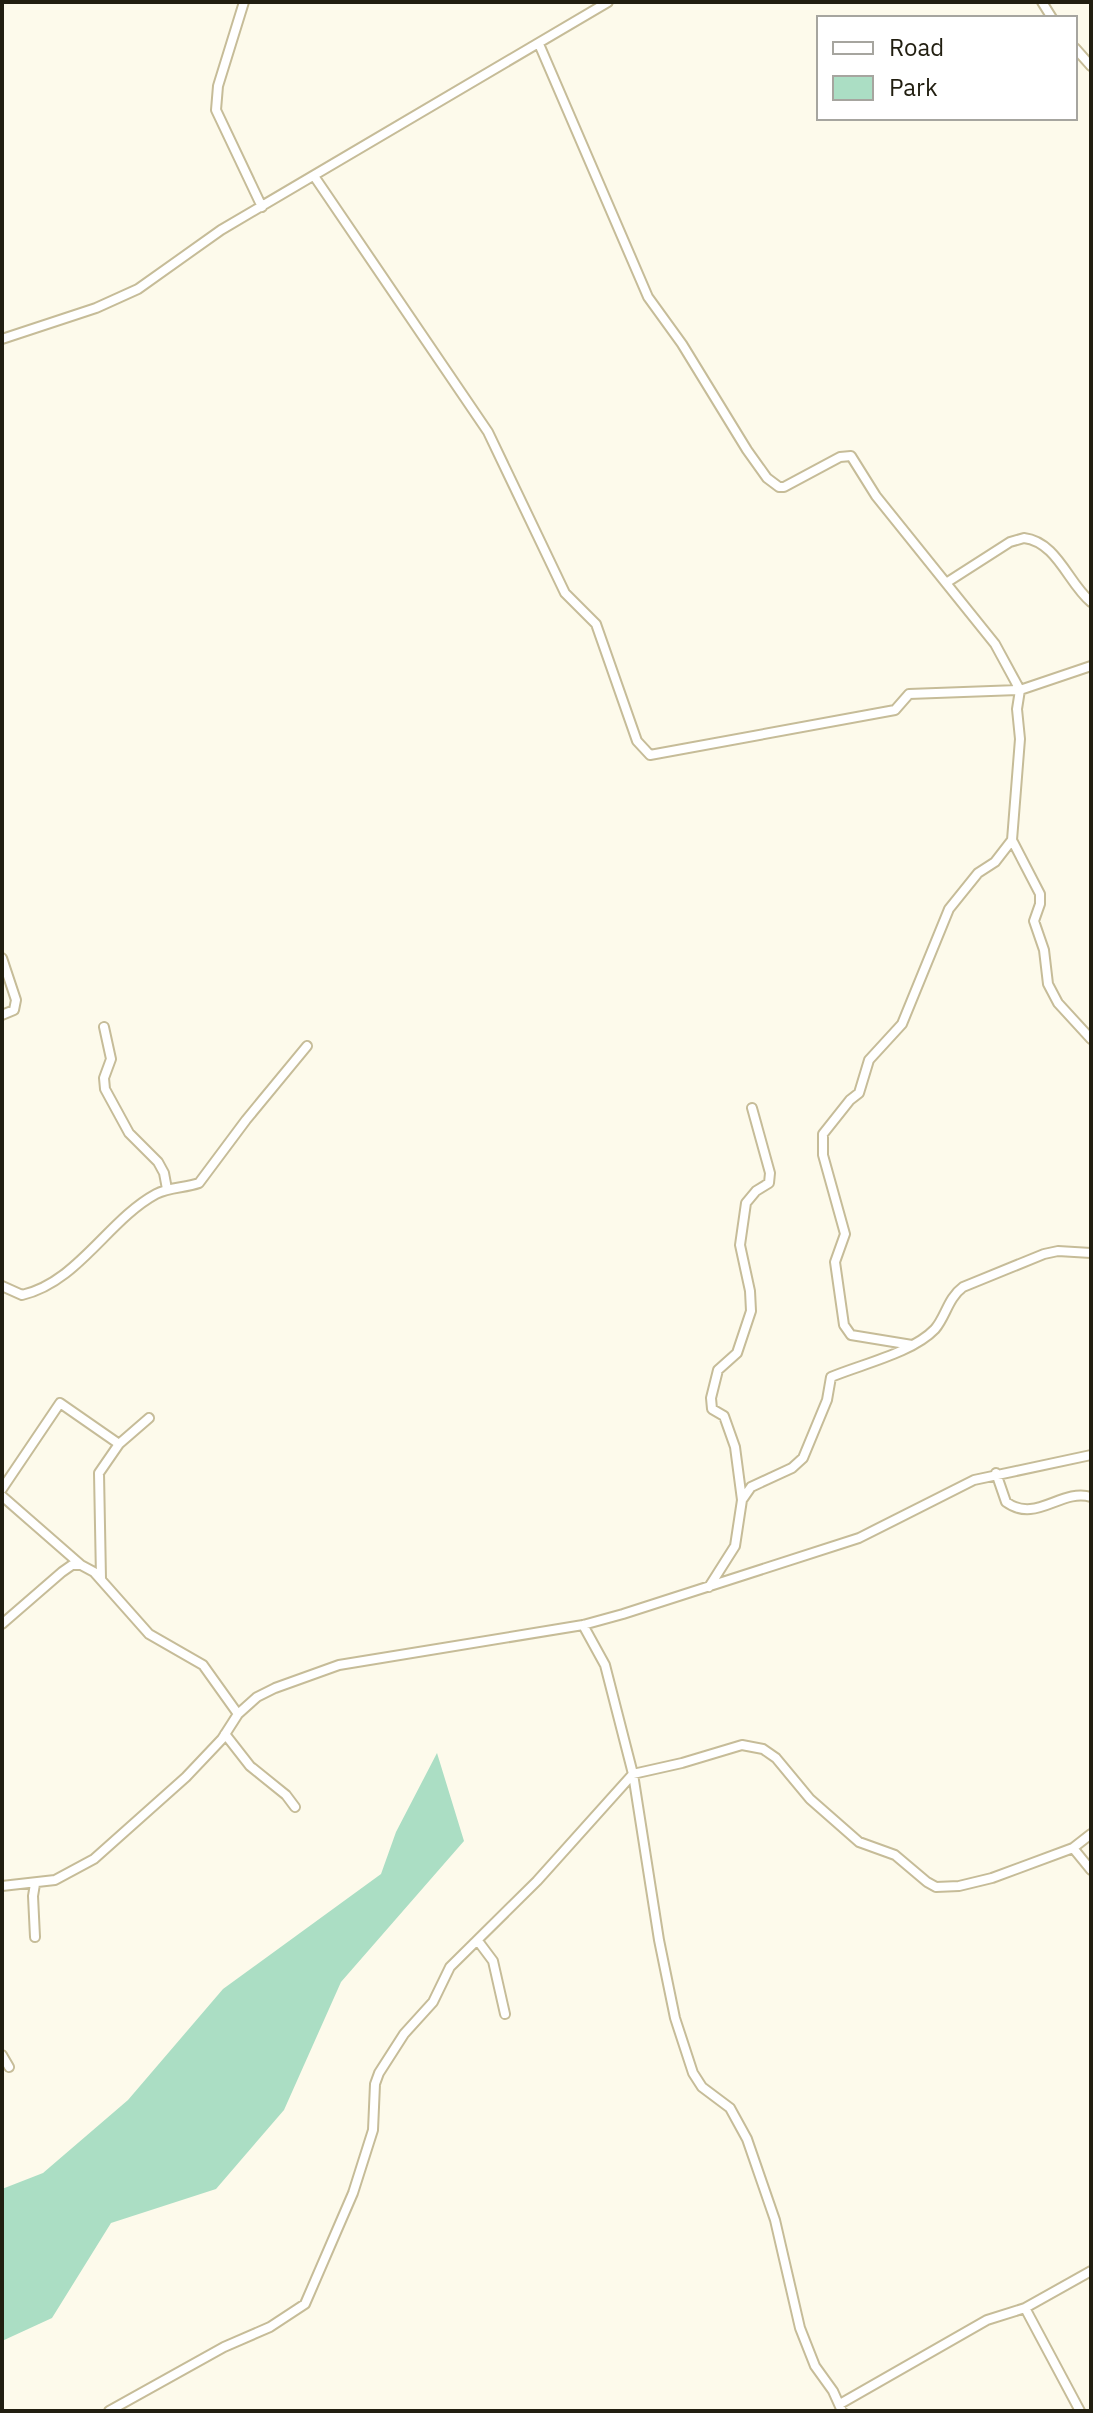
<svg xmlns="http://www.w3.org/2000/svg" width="1093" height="2413" font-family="'IBM Plex Sans',sans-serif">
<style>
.green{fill:#abdec4}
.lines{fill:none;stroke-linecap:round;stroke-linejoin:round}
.minor-casing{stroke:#c6bc98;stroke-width:12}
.minor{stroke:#fff;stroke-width:8}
</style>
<rect width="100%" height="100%" fill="#fdfaeb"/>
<path class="green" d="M437,1753L464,1841L341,1982L284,2110L216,2189L111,2223L52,2318L2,2341V2189L43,2173L128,2100L223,1989L381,1874L396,1832Z"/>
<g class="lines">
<defs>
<path id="minor" d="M244,2L218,86L216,110L262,207
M1042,2L1052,18
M539,44L648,297L682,344L747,450L767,478L779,487H784L840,457L851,456L876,496L995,644L1020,690L1017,709L1020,739L1012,840L995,862L978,873L949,909L902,1024L869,1060L859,1093L850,1100L823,1134V1155L845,1234L835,1262L844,1325L851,1335L912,1345
M1075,48L1091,66
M314,176L488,432L565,593L596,624L637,741L650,755L895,710L909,694L1020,690L1091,666
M2,339L96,308L138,289L221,230L608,2
M946,583L1010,542L1024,538C1057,542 1068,583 1091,602
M1012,840L1040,894V904L1034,921L1044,950L1048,984L1058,1003L1091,1039
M2,958L16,1000L14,1010L2,1015
M104,1027L111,1059L104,1078L105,1089L129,1133L158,1162L164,1173L167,1189
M2,1286L22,1295C78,1282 108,1220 156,1194C169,1187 185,1188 199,1183L246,1120L307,1046
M996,1473L1006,1502C1036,1524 1061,1488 1091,1497
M2,1489L60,1403L119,1444
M2,1496L81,1565
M742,1500L735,1447L724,1416L712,1409L711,1398L718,1370L737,1353L751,1311L750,1291L740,1245L746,1203L756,1191L769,1183L770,1173L752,1108
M101,1578L99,1473L119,1444L149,1418
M709,1587L735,1546L742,1500L751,1487L792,1468L803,1458L827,1400L831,1377C862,1364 912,1353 935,1329C946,1316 948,1298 963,1287L1044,1254L1058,1251L1091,1253
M2,1624L62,1572L72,1565H81L94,1572L149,1634L203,1665L238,1714
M583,1625L605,1665L633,1774L659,1940L675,2018L693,2073L702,2087L730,2108L747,2139L775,2220L800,2328L815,2366L833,2391L842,2411
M225,1734L250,1766L286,1795L295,1807
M1073,1848L1091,1870
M2,1886L55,1880L94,1859L186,1777L222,1739L238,1714L257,1697L275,1688L339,1665L583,1625L623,1614L859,1538L974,1480L1091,1455
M35,1937L33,1896L35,1884
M478,1941L493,1961L505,2014
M2,2055L9,2067
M1025,2308L1080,2411
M840,2404L987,2320L1025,2308L1091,2271
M109,2411L224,2347L270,2327L305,2304L353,2193L373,2130L375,2084L379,2073L404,2034L433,2002L450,1967L537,1881L633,1774L682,1763L742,1745L763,1749L776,1758L810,1799L859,1842L895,1855L927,1882L936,1887L959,1886L992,1878L1073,1848L1091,1834"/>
</defs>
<use href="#minor" class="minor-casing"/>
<use href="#minor" class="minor"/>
</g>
<rect width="1093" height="2413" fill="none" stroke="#211e10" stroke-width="8"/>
<rect x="817" y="16" width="260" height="104" fill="#ffffff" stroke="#a6a59f" stroke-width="2"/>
<rect x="833" y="42" width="40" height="12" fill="#ffffff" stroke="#a6a59f" stroke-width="2"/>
<text x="889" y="56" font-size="24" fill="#211e10">Road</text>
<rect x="833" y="76" width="40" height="24" fill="#abdec4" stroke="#a6a59f" stroke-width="2"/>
<text x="889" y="96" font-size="24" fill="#211e10">Park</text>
</svg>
